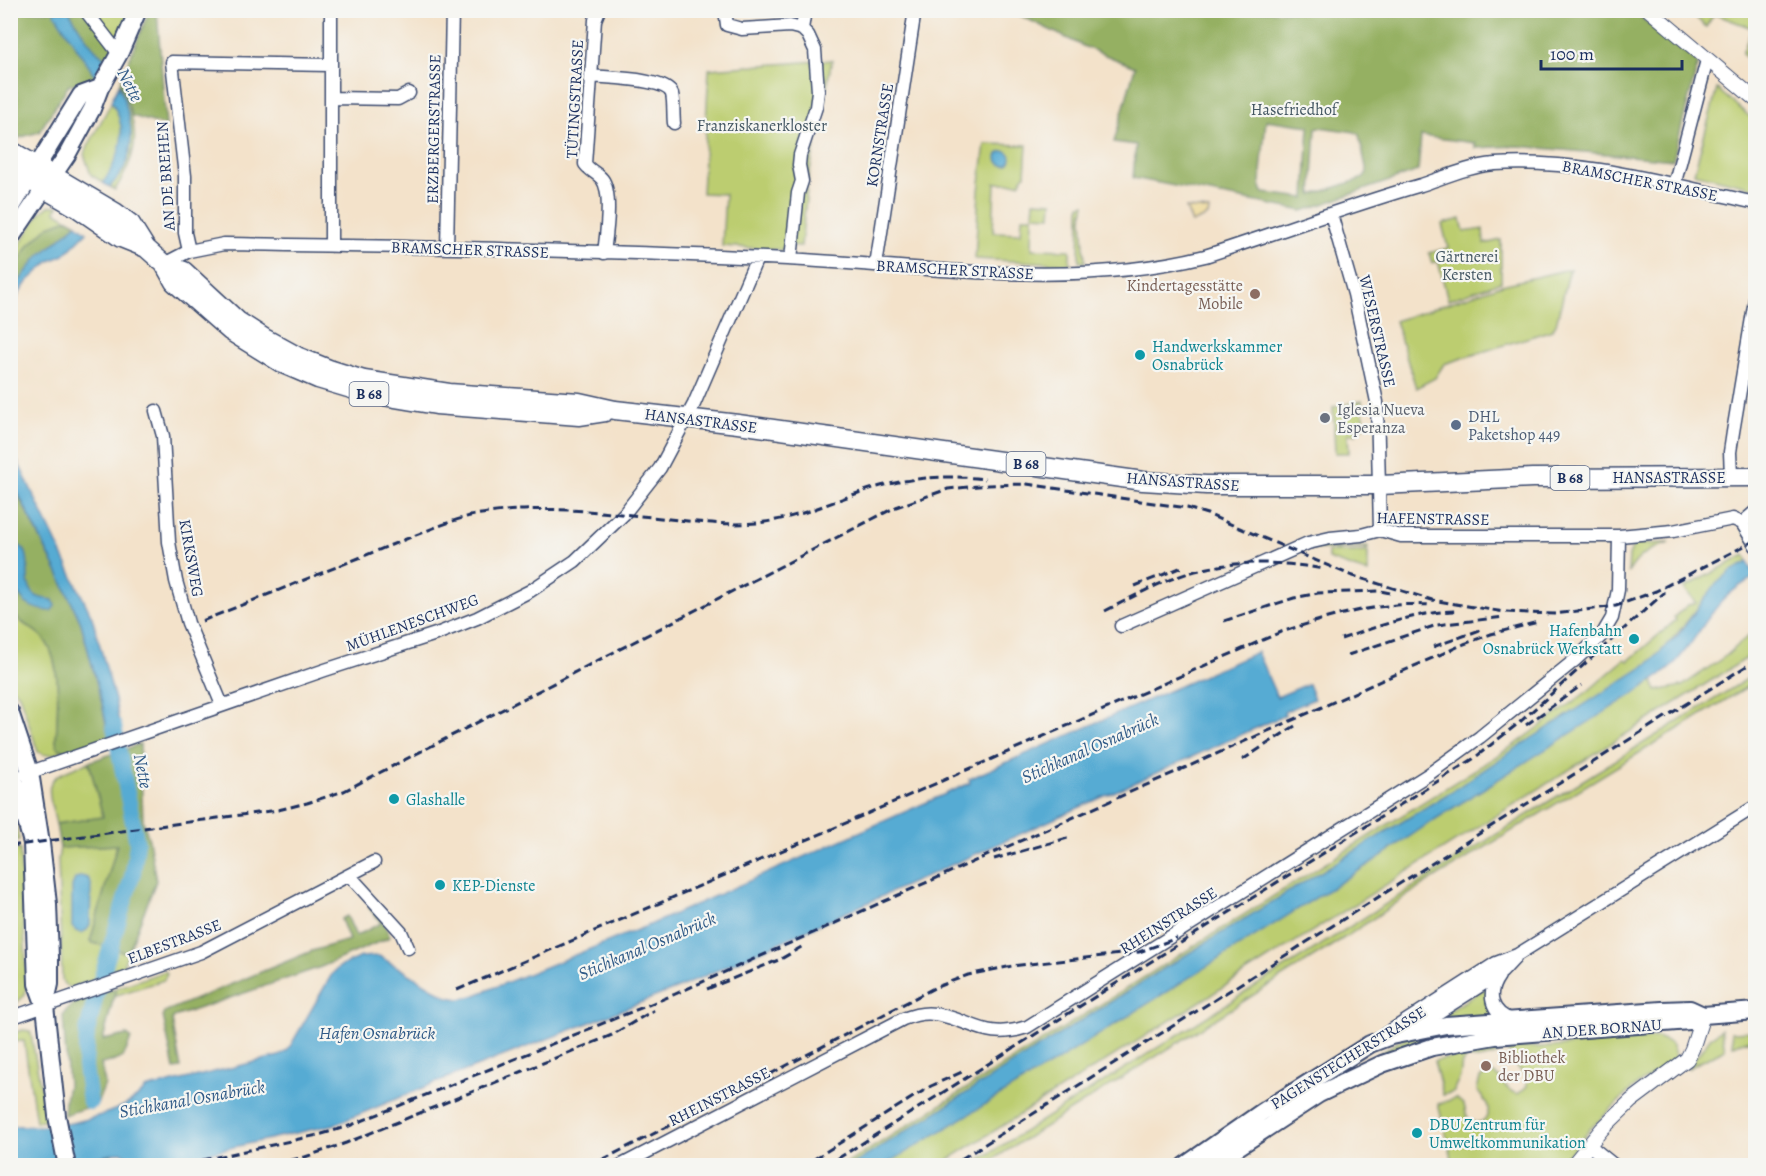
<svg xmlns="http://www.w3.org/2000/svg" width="1766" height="1176" font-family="Alegreya,serif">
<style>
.green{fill:#bccd70;stroke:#6c7e67;stroke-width:1.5}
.forest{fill:#95b062;stroke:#587060;stroke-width:1.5;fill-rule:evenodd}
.sand{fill:#eeda9e;stroke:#84847e;stroke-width:1.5}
.water{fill:#57abd3;stroke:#396d98;stroke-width:1.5}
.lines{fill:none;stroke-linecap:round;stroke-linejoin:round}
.river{stroke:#57abd3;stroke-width:16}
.minor-casing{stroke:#3b4a6e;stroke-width:15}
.tertiary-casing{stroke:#3b4a6e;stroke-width:16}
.secondary-casing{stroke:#3b4a6e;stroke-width:20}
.primary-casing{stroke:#3b4a6e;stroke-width:21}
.minor{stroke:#fff;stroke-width:12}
.tertiary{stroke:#fff;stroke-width:14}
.secondary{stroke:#fff;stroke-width:16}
.primary{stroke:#fff;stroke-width:18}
.rail{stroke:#1b2f5e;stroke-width:3;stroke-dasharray:9 4.5;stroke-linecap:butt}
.education-dot{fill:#8d6e63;stroke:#f6f6f2;stroke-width:2}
.culture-dot{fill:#0f9aa8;stroke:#f6f6f2;stroke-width:2}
.worship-dot{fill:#6b7280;stroke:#f6f6f2;stroke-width:2}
.service-dot{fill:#5c6f8a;stroke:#f6f6f2;stroke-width:2}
.labels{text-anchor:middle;stroke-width:4.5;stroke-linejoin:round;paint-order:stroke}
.shield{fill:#f6f6f2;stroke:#5d6b8a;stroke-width:1.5}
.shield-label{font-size:15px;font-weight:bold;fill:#1b2f5e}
.street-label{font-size:16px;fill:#1b2f5e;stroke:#f6f6f2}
.park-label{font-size:16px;fill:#435662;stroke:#f6f6f2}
.education-label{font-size:16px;fill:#785e54;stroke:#f6f6f2;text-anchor:end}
.culture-label{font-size:16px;fill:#0d838f;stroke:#f6f6f2;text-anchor:start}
.worship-label{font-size:16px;fill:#5b616d;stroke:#f6f6f2;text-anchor:start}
.service-label{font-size:16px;fill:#4e5e75;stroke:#f6f6f2;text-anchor:start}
.water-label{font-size:18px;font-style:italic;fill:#305a87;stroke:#f6f6f2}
</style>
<rect width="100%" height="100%" fill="#f6f6f2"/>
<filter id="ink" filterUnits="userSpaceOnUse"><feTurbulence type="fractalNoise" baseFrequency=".0167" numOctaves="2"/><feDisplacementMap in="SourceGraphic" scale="12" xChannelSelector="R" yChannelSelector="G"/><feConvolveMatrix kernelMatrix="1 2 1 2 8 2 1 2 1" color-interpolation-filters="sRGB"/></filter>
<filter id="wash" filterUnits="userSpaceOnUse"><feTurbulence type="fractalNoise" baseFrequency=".008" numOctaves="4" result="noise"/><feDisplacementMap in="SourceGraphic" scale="24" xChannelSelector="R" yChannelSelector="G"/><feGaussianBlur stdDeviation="1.35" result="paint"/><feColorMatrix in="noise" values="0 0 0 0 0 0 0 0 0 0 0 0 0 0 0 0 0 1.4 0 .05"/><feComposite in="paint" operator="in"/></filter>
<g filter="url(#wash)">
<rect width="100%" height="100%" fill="#f3e2ca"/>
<path class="green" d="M94,11H129L118,42Z
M1689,11H1755V65L1742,54L1752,28L1714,14L1706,27Z
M832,60L808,181L801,246L785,245L782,250L722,246L725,194L702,193L709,69Z
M121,84C137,130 143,146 115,190L91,175L84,154Z
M1717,89L1755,121V188L1694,173Z
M985,144L1027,145L1025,175L1019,183H995L993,232L1021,233L1022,217H1033L1032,249L1070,250V264L975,259L979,191Z
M1034,201L1052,202L1051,216L1033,215Z
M1085,204L1082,218L1085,262H1079L1080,205Z
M49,206H58L55,211L68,219C40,226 26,250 11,273V258L40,213Z
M1461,219L1464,232L1483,229L1484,244L1501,240V282L1448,300L1438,261L1432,263L1429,253L1448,248L1442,224Z
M1570,269L1556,324L1552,330L1444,364L1435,378L1416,388L1395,321L1502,285Z
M1362,401L1364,427L1356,428V434H1348L1349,453H1335L1333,407Z
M1331,543L1332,547H1368V549H1309Z
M1670,543C1651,548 1638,555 1628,573L1629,556L1633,546L1638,544Z
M1328,552H1368V573L1328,559Z
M1745,555L1748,562C1701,589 1683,639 1638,671L1653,680L1656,691L1682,686L1727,655L1755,630V653L940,1165L843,1166L1519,742L1588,691L1625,659L1628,661L1676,620L1674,617L1688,605L1696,603L1684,588Z
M10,608C16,623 31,626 41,636C64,658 57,714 56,742L58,748L65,751C56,753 47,758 38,752L19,694L11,687Z
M1755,674V682L1417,889L1347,936L984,1165H971L1548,802Z
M89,762L103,817L56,824C44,776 45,780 89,762Z
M11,804L19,840L11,842H10Z
M117,845L90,942L128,953L121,971L71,987C66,987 63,985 62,979L58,859L60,848Z
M20,849L27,983L25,995L11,1008L10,850Z
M165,971L167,973L164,980L114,996L116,988Z
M1487,987L1486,1004L1495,1016L1449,1019L1446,1013Z
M1721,1029L1725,1049L1687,1069L1711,1037Z
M23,1030L30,1031L31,1034L40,1083L51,1117L36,1122L24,1041L11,1042V1034Z
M1443,1030L1445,1039L1361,1065L1404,1038Z
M1755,1031V1039L1733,1045L1731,1032Z
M1657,1037L1671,1043L1676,1058L1632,1089L1590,1129L1560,1165H1441L1453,1162L1438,1104L1456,1098L1464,1105C1466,1109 1465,1115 1469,1119C1478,1128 1490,1119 1488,1107C1487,1101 1480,1096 1477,1090L1480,1078C1502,1063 1500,1091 1518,1094L1527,1086L1526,1075L1518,1068L1510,1053L1504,1050L1493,1056L1478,1059L1467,1058C1458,1064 1463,1068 1460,1077C1458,1083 1454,1085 1454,1092L1443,1095L1434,1061L1502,1047H1551Z"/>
<path class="forest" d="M11,11H94L118,42L97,79L69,85L39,132L15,139L11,136Z
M149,11H157L166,126L132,116L121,84L119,85Z
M1011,11H1633L1698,63L1673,160L1518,146L1475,148V143L1421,136L1418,171L1303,211L1133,178L1136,145L1114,142L1135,67L1083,46ZM1266,120L1309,126L1305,198L1264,193L1262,190L1260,183ZM1319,127L1355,132L1359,135L1367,172L1364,178L1312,195L1316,128Z
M68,219L77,224L36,259L11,296V273L30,244L49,226Z
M10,479L60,577L81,623L102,703L109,738L65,751L58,748L56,742C57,714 64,658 41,636C31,626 16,623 11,608Z
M140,744L143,821L149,840L156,881L128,953L90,942L117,845L60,848L56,824L103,817L89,762Z
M371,907L383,921L390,937L321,967L174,1017L172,1020L181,1068L174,1069L163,1016L164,1012L312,951L349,940L341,919L347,916L356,936L381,923L369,908Z
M116,988L103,1040L127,1035L131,1038C124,1060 123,1060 101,1064L105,1084L97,1104L64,1115L65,1100L68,1085L63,1016C70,999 100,994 116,988Z
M112,1154L113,1165H73V1163Z"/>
<path class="sand" d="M1186,208L1209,210L1208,216L1192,223Z"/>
<path class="water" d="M53,11H69C80,28 90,49 108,60L97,79Z
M119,85C129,112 138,140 124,168C121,175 115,180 110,187L103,183C121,155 130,131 111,101Z
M997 158a7 7 0 1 1 14 0a7 7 0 1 1-14 0Z
M77,224L87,232L64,255L50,261L27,282L18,295L11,316V296L18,283L36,259Z
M10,429L15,456L92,617L115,700L121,734L109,738L102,703L81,623L60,577L11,479Z
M11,542C41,549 18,580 35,595C39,599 47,599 53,600L55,606L51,611C34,610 19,604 16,585C15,578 18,571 17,565C15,555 10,556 11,542Z
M1748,562L1755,577C1708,600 1703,637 1669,669C1659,677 1648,684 1638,691L1431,822L1371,863L1057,1061L885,1165H852L1155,974L1452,791L1521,745L1648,664L1678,635L1715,585L1731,571Z
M1257,652L1277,697L1308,684L1314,699L1284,712L1285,715L678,988L442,1080L336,1124L149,1166L143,1165L121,1152L62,1165H11L10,1126C22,1125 33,1127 44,1126C70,1126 130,1111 145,1089L279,1056L288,1050L332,974L339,967L360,957L379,956L448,997L460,999L473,996L652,924L970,783L969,779Z
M81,876L88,878L91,884L90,925L87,930L81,933L76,931L72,927V886L75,879Z"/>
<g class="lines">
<path class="river" d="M90,1102L85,1066L87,1032L95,999L133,873L137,843L114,726"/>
</g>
</g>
<g filter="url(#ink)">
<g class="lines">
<defs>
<path id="minor" d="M85,10L116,50L120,52
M599,10L595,20L585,164C590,171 597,173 602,179C613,193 606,236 604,253
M725,10L727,25L742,29L790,26L802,29L808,35L815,50L818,91L816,107L800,155L799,165L802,181L798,193L791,259
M802,29L805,10
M590,76C607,78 666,78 672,94C674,102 673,115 674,123
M331,98L398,99L409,93
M1672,185L1676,178L1707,60
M1331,214L1354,294L1377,402L1380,530
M331,246V10
M447,248L452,10
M189,251L185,233V176L172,62L330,65
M164,264L189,251L224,244C412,247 599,250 787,259C925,266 1068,290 1205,256C1277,233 1348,206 1421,185C1445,177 1470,166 1495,164C1582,158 1671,185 1756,203
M876,265L915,10
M156,411L163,436L169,542L176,581L188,623L222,705
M1731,476L1730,452L1733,432L1756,294
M1742,523L1756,511
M1121,626L1308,543L1330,538L1361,535L1380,530L1401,536H1619L1673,531L1733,519L1742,523L1756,546
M25,774L325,670L439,633L477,618L530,591L575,561L624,514L660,468L694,404L757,258
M350,876L401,932L408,948
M1499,976C1486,994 1491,1013 1512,1020
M10,1018L201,952L374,862
M1414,1028L1502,972L1515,958
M1384,1035L1496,963L1517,955L1756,806
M1589,1145L1615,1166
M620,1166L903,1019C913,1015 924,1012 935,1014C973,1020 984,1041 1027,1027L1429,774L1480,737L1575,660L1602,635L1612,618L1618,590L1619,536"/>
<path id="tertiary" d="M1649,10L1756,100
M1572,1166L1602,1129L1631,1101L1687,1059L1692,1049L1703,1015"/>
<path id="secondary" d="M10,210L81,95L100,88
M10,239L67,155L92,109L100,88L120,52L138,10
M10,712L30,772L41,843L48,904L50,957V984L45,1006
M10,763L32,843L37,984L45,1006L57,1116L67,1166
M1184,1166L1262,1112L1370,1044L1391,1036L1446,1025L1662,1010L1690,1009L1703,1015
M1209,1166L1319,1094L1382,1064L1432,1047L1495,1036L1690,1021L1703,1015L1756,1011"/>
<path id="primary" d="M10,150L115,212L131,224L146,248L164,264L174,282L230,331L283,364L318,379L365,393L436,405L579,416L605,412
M10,169L79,209L121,238L146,248
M164,264L184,271L238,321L266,339L297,356L329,369L364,380L449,393L579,402L615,410L738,424L1143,481L1206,485H1380L1532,478L1756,477"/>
</defs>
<use href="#minor" class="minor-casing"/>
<use href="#tertiary" class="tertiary-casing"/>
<use href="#secondary" class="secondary-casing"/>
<use href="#primary" class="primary-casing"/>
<use href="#minor" class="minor"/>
<use href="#tertiary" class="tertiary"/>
<use href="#secondary" class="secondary"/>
<use href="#primary" class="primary"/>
<path class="rail" d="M1135,586L1182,567
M1105,611C1129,599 1152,586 1177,577C1221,560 1277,560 1323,569
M202,621L436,527C447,523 459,519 470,516C530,504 592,511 651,517C689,521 727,527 765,522C800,517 831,502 864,491C904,478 944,474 985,479
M1224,621L1294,598L1318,593L1381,591L1390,593
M1341,639C1379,626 1416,612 1456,611
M1433,647L1480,630
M1348,655L1437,625L1504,617
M1526,725L1582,685
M1242,760L1295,726
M10,846L278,810L307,803L344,791L896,507L948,489L988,485L1027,484L1187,508L1207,514L1350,575L1432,600L1504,612L1555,614L1616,606L1656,591L1756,540
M994,859L1071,837
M707,989L781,959L803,946
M457,990L830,830L1281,632C1329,617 1379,601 1430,605
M176,1166L322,1134L349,1126L673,995L1464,644L1491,634L1538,622
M263,1166L305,1157L346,1143L612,1035L654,1010
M590,1166L738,1091L934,988L968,975L1012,966L1139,952L1177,938
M803,1166L931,1086L962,1072
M826,1166L1473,759L1520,722L1665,592
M950,1166L1756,660"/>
</g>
</g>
<g class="education-dot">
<circle cx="1255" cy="294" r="6"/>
<circle cx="1486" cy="1066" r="6"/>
</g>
<g class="culture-dot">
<circle cx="1140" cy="355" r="6"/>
<circle cx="1634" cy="639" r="6"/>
<circle cx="394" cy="799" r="6"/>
<circle cx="440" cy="885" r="6"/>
<circle cx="1417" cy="1133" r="6"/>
</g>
<circle class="worship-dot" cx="1325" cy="418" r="6"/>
<circle class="service-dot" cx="1456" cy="425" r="6"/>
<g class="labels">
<g class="shield">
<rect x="349.5" y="382" width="39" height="24" rx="4.5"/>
<rect x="1006.5" y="452" width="39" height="24" rx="4.5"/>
<rect x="1550.5" y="466" width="39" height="24" rx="4.5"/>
</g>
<g class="shield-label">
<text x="369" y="399">B 68</text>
<text x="1026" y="469">B 68</text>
<text x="1570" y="483">B 68</text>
</g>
<g class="street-label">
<text transform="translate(574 99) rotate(-87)" y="6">TÜTINGSTRASSE</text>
<text transform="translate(433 129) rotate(-89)" y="6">ERZBERGERSTRASSE</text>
<text transform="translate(879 135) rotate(-81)" y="6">KORNSTRASSE</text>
<text transform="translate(165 176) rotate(-94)" y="6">AN DE BREHEN</text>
<text transform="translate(1640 180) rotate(11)" y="6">BRAMSCHER STRASSE</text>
<text transform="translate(470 249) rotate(2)" y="6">BRAMSCHER STRASSE</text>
<text transform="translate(955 269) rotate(3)" y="6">BRAMSCHER STRASSE</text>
<text transform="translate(1378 331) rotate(77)" y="6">WESERSTRASSE</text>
<text transform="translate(701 420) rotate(7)" y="6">HANSASTRASSE</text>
<text x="1669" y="483">HANSASTRASSE</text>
<text transform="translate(1183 481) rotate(4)" y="6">HANSASTRASSE</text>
<text transform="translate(1433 518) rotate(1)" y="6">HAFENSTRASSE</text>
<text transform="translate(192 558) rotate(80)" y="6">KIRKSWEG</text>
<text transform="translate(412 622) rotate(-20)" y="6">MÜHLENESCHWEG</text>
<text transform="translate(1168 920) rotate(-32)" y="6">RHEINSTRASSE</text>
<text transform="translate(174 941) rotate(-21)" y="6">ELBESTRASSE</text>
<text transform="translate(1602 1028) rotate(-4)" y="6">AN DER BORNAU</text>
<text transform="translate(1348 1057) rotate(-32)" y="6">PAGENSTECHERSTRASSE</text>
<text transform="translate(719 1096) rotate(-27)" y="6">RHEINSTRASSE</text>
</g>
<g class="park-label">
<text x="1294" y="115">Hasefriedhof</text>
<text x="762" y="131">Franziskanerkloster</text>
<text x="1467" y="262">Gärtnerei<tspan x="1467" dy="18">Kersten</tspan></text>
</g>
<g class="education-label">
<text x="1243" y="291">Kindertagesstätte<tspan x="1243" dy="18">Mobile</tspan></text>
<text x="1498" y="1063" text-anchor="start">Bibliothek<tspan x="1498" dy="18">der DBU</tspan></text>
</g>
<g class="culture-label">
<text x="1152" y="352">Handwerkskammer<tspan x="1152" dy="18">Osnabrück</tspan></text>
<text x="1622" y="636" text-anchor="end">Hafenbahn<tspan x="1622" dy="18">Osnabrück Werkstatt</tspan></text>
<text x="406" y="805">Glashalle</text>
<text x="452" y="891">KEP-Dienste</text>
<text x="1429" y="1130">DBU Zentrum für<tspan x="1429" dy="18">Umweltkommunikation</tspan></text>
</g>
<g class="worship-label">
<text x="1337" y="415">Iglesia Nueva<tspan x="1337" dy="18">Esperanza</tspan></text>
</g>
<g class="service-label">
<text x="1468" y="422">DHL<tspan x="1468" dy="18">Paketshop 449</tspan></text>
</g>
<g class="water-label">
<text transform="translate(130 85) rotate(63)" y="6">Nette</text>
<text transform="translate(1090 748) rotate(-24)" y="6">Stichkanal Osnabrück</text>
<text transform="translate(143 771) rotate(79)" y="6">Nette</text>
<text transform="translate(647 946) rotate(-23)" y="6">Stichkanal Osnabrück</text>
<text x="377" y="1039">Hafen Osnabrück</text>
<text transform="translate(192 1099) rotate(-10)" y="6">Stichkanal Osnabrück</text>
</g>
</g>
<rect width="1766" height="1176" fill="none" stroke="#f6f6f2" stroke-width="36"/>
<path d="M1541 60v9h141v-9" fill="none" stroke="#1b2f5e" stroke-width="3"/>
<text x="1550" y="60" font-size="18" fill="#1b2f5e" stroke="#f6f6f2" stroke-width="4.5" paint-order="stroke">100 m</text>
</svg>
